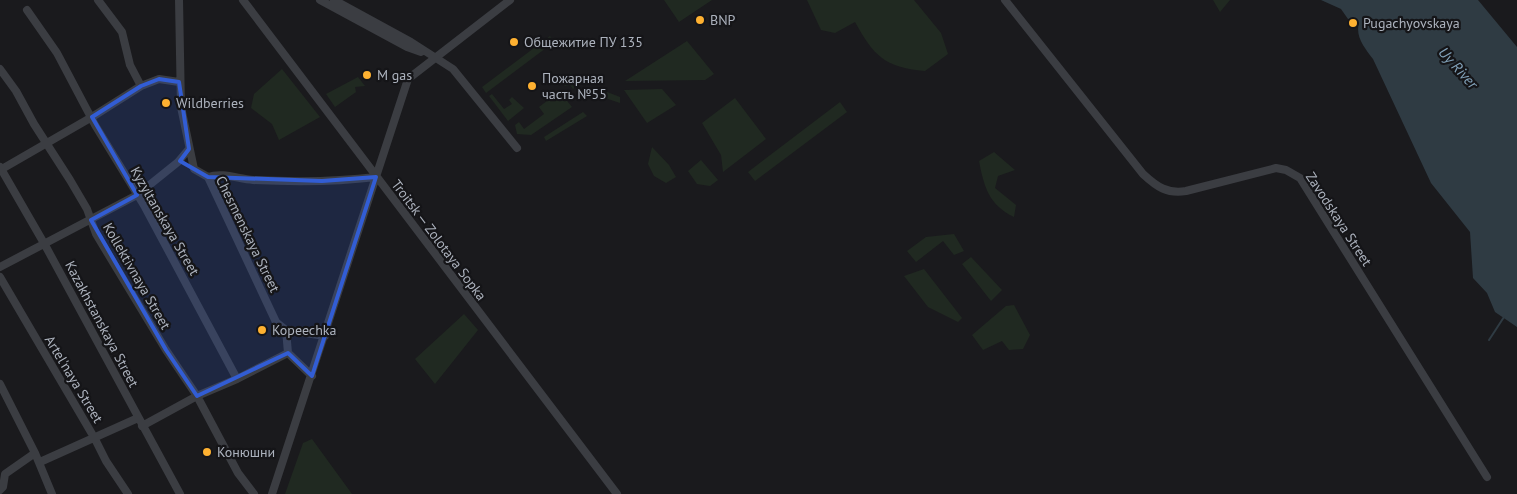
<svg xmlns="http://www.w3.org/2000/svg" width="1517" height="494" font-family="'PT Sans',sans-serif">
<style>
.green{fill:#202921}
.water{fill:#2f3b43}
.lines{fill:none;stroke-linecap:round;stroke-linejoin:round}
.stream{stroke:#2f3b43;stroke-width:2}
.minor{stroke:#3b3d42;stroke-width:8}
.marked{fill:#325dd4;fill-opacity:0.2;stroke:#325dd4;stroke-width:4;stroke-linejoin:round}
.poi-dot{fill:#feb131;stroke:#151518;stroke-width:2}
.labels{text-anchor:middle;stroke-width:4.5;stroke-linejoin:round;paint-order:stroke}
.poi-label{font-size:14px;fill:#acb2bd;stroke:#151518;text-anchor:start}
.street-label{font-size:14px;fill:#acb2bd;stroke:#151518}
.water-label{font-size:15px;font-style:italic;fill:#82a2ba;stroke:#151518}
</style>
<rect width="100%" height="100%" fill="#1a1a1d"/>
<path class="green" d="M664,0H712L679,22Z
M807,0H914L941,33L948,54L925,71C884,67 874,56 855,22L835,33L821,30Z
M1213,0H1230L1220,12Z
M550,36L554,42L486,93L482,87Z
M687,41L714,74L705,80L625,81Z
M282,69L320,117L279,140L272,124L251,108L254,94Z
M571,73L579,84L573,89L570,85L565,86L560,81Z
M358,77L365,86L355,87L356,92L335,107L326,94Z
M662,89L676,105L647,123L624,90Z
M607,92L620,97V103L602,97Z
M492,94L504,109L512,104L509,100L512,97L524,108L508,121L489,96Z
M556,94L563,96L572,107L531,135L517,134L515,125L519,122L524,129L544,114L539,107Z
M735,98L766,139L723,172L721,155L702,123Z
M840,102L847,112L755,181L748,172Z
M583,112L587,116L546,141L544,137Z
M652,147L669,165L676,177L666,183L654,176L648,164Z
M994,152L1015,170L998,176L995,188L1016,205L1014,217C989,205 984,187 979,161Z
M701,160L718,180L710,186L697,184L688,171Z
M954,234L964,251L954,255L943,241L916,262L907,251L926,237Z
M971,257L1002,290L991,301L962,264Z
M924,269L962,318L958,322L928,307L904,276Z
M1014,305L1030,335L1023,349L1009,350L1002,341L983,350L972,335L1006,306Z
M464,314L478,330L435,384L415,359Z
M312,439L352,494H285L303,443Z"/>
<path class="water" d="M1321,0H1478L1517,47V327L1495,312L1487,293L1473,278L1470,232L1431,183L1373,59C1365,48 1355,37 1359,23L1348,19L1341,9Z"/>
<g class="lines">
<path class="stream" d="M1489,340L1504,317"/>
<path class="minor" d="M98,0L122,32L130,65L141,86
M179,0L181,107L194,169L208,177L276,322L286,330L325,336
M243,0L617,494
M320,0L407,47L421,52
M334,0L411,42L453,69L517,148
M1005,0L1143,174C1157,187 1167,194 1186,191L1276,168L1286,170L1300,178L1487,477
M27,10L57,53L95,125L145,207L237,379L288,353L286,330
M0,69L16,91L34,124L70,180L87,209L96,234L166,350L197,396L238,473L254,494
M0,167L45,245L180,494
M0,170L92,117L141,86L159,79L179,82
M208,177C223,172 238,179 253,180C294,182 335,182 376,177
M0,267L137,195L178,162L189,149
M0,277L95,439L106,461L128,494
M288,353L312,376
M0,384L35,453L52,494
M142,426L197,396L237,379
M40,462L138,418
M0,490L3,487L5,474L35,453
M272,494L408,79L510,0"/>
</g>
<path class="marked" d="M159,79L179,82L189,149L180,161L208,177L322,181L376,177L312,376L288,353L197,396L166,350L91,220L137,195L92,117L141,86Z"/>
<g class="poi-dot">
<circle cx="700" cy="20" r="5"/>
<circle cx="1353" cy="23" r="5"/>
<circle cx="514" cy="42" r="5"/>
<circle cx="367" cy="75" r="5"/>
<circle cx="532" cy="86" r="5"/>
<circle cx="166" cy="103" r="5"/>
<circle cx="262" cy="330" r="5"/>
<circle cx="207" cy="452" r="5"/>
</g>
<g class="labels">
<g class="poi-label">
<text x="710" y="25">BNP</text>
<text x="1363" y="28">Pugachyovskaya</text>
<text x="524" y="47">Общежитие ПУ 135</text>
<text x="377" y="80">M gas</text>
<text x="542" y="83">Пожарная<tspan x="542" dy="16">часть №55</tspan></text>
<text x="176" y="108">Wildberries</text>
<text x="272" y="335">Kopeechka</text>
<text x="217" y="457">Конюшни</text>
</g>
<g class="street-label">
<text transform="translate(1339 219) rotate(57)" y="5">Zavodskaya Street</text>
<text transform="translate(165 221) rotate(60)" y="5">Kyzyltanskaya Street</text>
<text transform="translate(248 234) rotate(64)" y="5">Chesmenskaya Street</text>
<text transform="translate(439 240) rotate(53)" y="5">Troitsk — Zolotaya Sopka</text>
<text transform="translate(137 276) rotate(60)" y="5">Kollektivnaya Street</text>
<text transform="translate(102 324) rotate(62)" y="5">Kazakhstanskaya Street</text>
<text transform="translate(74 379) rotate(59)" y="5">Artel'naya Street</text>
</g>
<g class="water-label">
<text transform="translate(1458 68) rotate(48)" y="5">Uy River</text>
</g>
</g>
</svg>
